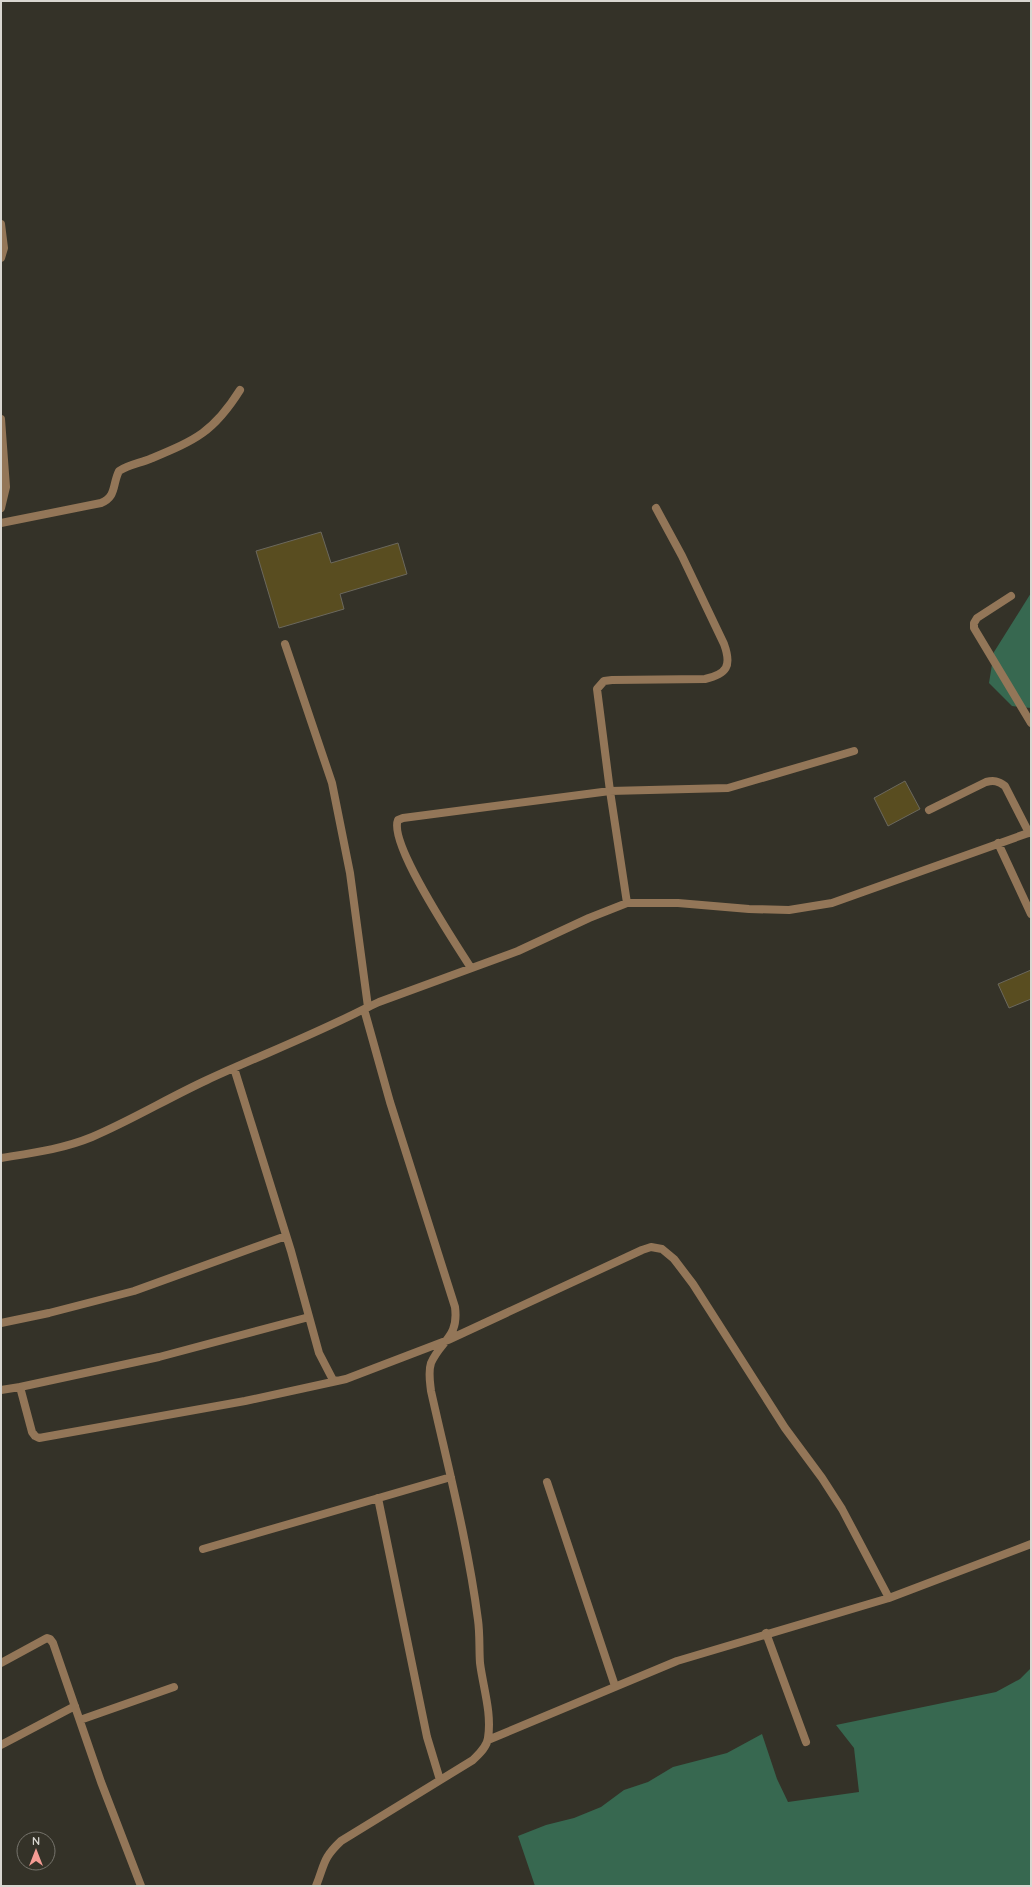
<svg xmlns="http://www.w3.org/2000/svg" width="1032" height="1887" font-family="Quicksand,sans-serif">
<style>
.forest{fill:#376850}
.building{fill:#594d20;stroke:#6b685d}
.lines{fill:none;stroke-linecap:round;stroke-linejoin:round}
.service{stroke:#937658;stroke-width:8}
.minor{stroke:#937658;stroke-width:8}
</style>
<rect width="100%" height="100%" fill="#343228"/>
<path class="forest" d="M1031,593V708L1012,706L989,683L994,652Z
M1031,1668V1886H535L518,1836L546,1825L574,1818L601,1807L624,1790L648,1782L673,1767L727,1753L762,1734L777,1779L788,1802L859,1792L854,1748L836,1725L996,1692L1020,1679Z"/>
<path class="building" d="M321,532L331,563L398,543L407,574L340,594L344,609L279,628L256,551Z
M905,781L920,809L888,826L874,798Z
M1031,970V999L1009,1008L998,984Z"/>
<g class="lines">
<path class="service" d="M285,644L332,783L350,873L368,1007
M547,1482L615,1686
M766,1633L806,1742"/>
<path class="minor" d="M1,224L4,248L1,258
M1,419L6,487L1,508
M1,523L101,503C117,496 112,485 119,471C128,465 140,463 150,459C195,440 213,433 240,390
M1011,596L977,618L974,623V628L1031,723
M929,810L986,782C994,780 998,781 1005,786L1029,833
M998,843L1031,914
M627,903L610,791L597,689L604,681L612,680L705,679C727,674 732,666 724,644L682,556L656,508
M471,968C456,944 388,843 398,820L403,818L610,791L728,788L854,751
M234,1068L291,1251L319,1353L333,1380L337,1381L346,1379L448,1340L642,1250L651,1247L662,1249L674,1259L693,1284L785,1428L822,1478L842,1509L889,1598
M1,1158C32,1153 63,1149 92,1137C132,1120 168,1098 207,1080C259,1056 313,1035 364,1009
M1,1323L49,1313L134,1291L286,1236
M20,1387L159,1357L309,1317
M1,1390L20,1387L32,1432L35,1436L39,1438L245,1401L337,1381
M378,1498L427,1737L440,1780
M203,1549L451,1477
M1,1663L47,1638L50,1639L53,1643L101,1782L141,1886
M80,1720L174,1687
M488,1740L677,1661L889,1598L1031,1544
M1,1745L75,1706
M316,1886C325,1864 322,1859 341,1841L473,1760C479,1754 487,1747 488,1738C492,1713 483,1687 480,1663C479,1649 480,1634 478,1620C468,1543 448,1467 431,1391C430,1382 428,1372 431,1363C441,1340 459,1338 455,1307L390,1102L364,1009L379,1002L518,951L589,918L627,903H678L749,909L789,910L832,903L1031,832"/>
</g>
<rect width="1032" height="1887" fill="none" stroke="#d9d7d1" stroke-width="4"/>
<g transform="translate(36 1851)"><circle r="19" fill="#343228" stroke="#76746c"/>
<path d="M0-3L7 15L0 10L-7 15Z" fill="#f59c94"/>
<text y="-6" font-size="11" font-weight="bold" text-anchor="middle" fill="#d9d7d1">N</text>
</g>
</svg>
